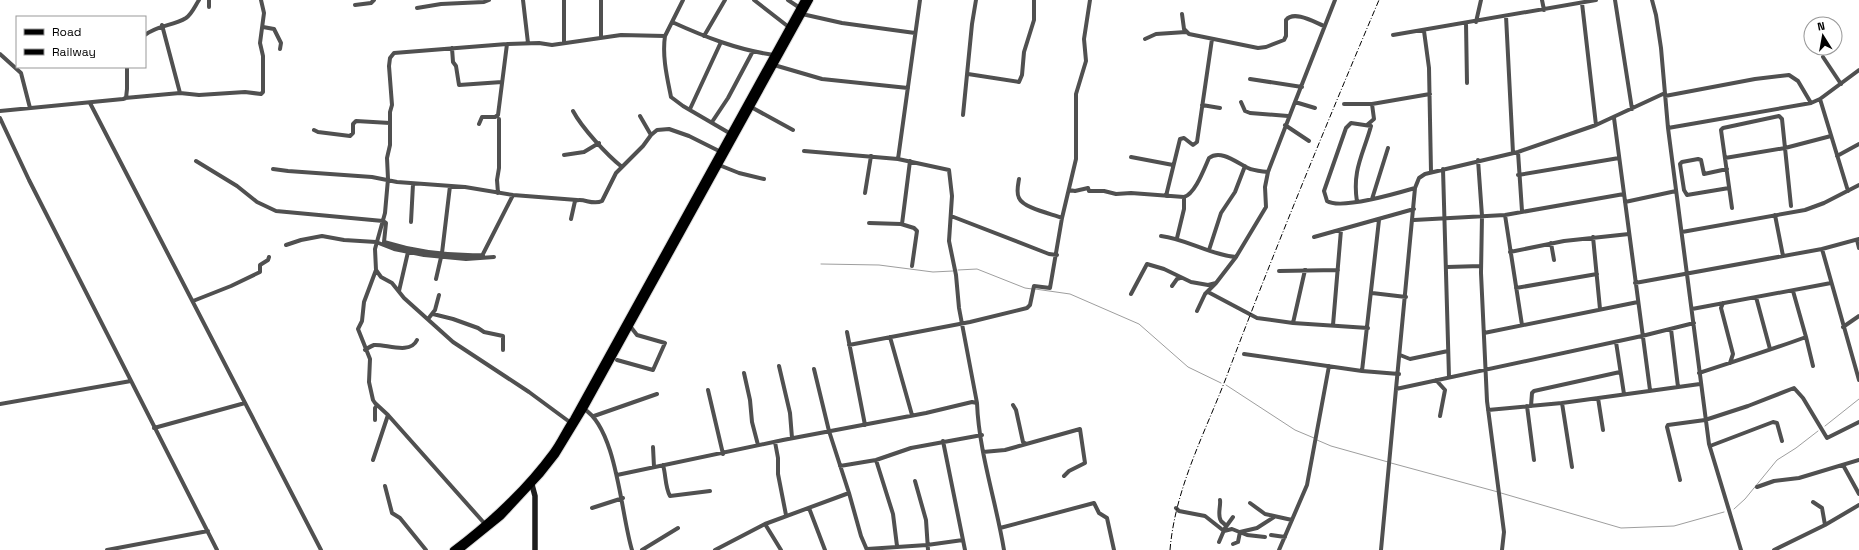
<svg xmlns="http://www.w3.org/2000/svg" width="1859" height="550" font-family="'Space Grotesk',sans-serif">
<style>
.lines{fill:none;stroke-linecap:round;stroke-linejoin:round}
.stream{stroke:#9e9e9e;stroke-width:1}
.primary-casing{stroke:#dbdbdb;stroke-width:8}
.street{stroke:#505050;stroke-width:4}
.secondary{stroke:#1d1d1d;stroke-width:5.5}
.primary{stroke:#000;stroke-width:6}
.rail{stroke:#000;stroke-width:1;stroke-dasharray:6 2 1 2;stroke-linecap:butt}
</style>
<rect width="100%" height="100%" fill="#fff"/>
<g class="lines">
<path class="stream" d="M821,264L879,265L933,272L953,271
M958,270L977,269L1025,288L1032,289
M1035,289L1070,294L1139,324L1188,367L1221,383
M1226,385L1295,430L1314,438
M1825,426L1859,399
M1317,440L1331,446L1388,462
M1391,463L1498,492
M1501,493L1621,528L1674,526L1724,512
M1734,509L1745,499L1777,460L1796,448L1818,431"/>
<defs>
<path id="primary" d="M453,550C490,522 524,491 552,453C560,443 565,430 573,419L804,0
M460,550L501,517L541,474L556,455L584,409L810,0"/>
</defs>
<use href="#primary" class="primary-casing"/>
<path class="street" d="M209,0V7
M523,0L528,43
M601,0V37
M683,0L665,36C662,56 667,77 671,97L683,106L731,134
M754,0L790,28
M788,0L800,8
M1542,0L1544,10
M1615,0L1632,109
M1652,0L1656,15L1661,48L1668,128L1709,444L1741,550
M1582,3L1596,125
M355,5L371,3L374,0
M417,8L441,4L484,2L489,0
M802,14L842,23L915,33
M1182,14L1184,29L1189,34L1258,48L1266,47L1284,40L1286,36V20C1294,10 1314,22 1324,26
M1506,16L1513,153
M672,22C705,37 738,50 774,55
M1476,22L1481,0
M1466,23L1467,83
M162,25L180,93
M263,27L274,29L281,43L280,49
M1424,31L1429,68L1431,172
M145,35C158,25 173,26 186,18C192,14 195,6 199,0
M1393,35L1596,0
M704,36L725,0
M1145,39L1156,34L1186,32
M564,42V0
M452,48L453,62L456,66L459,85L502,82
M0,54L21,73L30,108
M1823,57L1841,84
M774,65L822,79L908,88
M968,74L1019,82L1022,75L1024,52L1034,20V0
M1250,79L1302,87
M1665,93L1596,125L1518,152L1425,174L1419,178L1415,188L1396,389L1642,336L1694,323
M1665,96L1755,79L1789,75L1798,81L1811,103
M125,98L180,93L199,95L245,92L261,94L263,92V56L260,43L264,13L261,0
M1820,99L1848,191
M1241,102L1245,111L1250,113L1288,116
M90,103L321,550
M1344,104H1372L1430,94
M1202,105L1220,108
M751,107L793,130
M1315,108L1295,102L1335,0
M690,109L721,42
M0,111L123,99L126,98L127,89V67
M573,111C582,128 607,155 622,167
M963,115L972,24L976,0
M640,116L651,135
M0,118L29,180L217,550
M1614,118L1650,390
M712,122L728,98L753,51
M479,124L482,117H495L498,115L507,44
M1285,125L1309,141
M1367,125L1374,119L1372,104
M1668,128L1811,103L1820,99L1859,70
M314,130L318,132L350,136L353,133V124L356,121L390,123
M1518,152L1522,211
M564,155L584,152L599,143
M1837,156L1859,144
M1131,157L1173,165
M1725,158L1785,148L1831,136
M898,159L920,0
M1478,160L1482,216L1481,273L1487,401L1504,532L1502,550
M196,161L237,186L257,202L276,211L383,221L386,223L384,242C416,252 450,256 483,255
M719,165L739,173L764,179
M273,169L288,171L372,177L397,182L465,187L513,195L577,200
M1443,169L1449,377
M1727,169L1704,174L1701,160L1698,159L1682,162L1680,164L1684,190L1687,195L1729,188
M1518,175L1619,158
M1019,179C1018,185 1016,193 1019,198C1023,208 1052,214 1062,218
M1069,190L1075,191L1088,188L1089,191H1104L1116,194L1131,193L1184,197C1195,194 1204,169 1209,158C1221,149 1237,163 1248,168C1254,171 1261,171 1268,172
M498,193L497,180L499,168V119
M865,193L871,156
M1166,196L1180,139L1184,138L1193,145L1197,142L1212,39
M1372,199L1388,148
M1357,202C1352,170 1363,155 1371,126L1351,123L1346,128L1324,191L1327,201C1341,210 1398,193 1415,188
M1625,202L1676,191
M1732,208L1721,130L1723,128L1779,116L1782,119L1791,206
M1505,215L1522,325
M1775,215L1783,256
M951,216L1049,254L1057,255
M571,219L575,201C583,197 592,206 602,201L616,173L643,146L651,135L657,130L669,129L689,136L721,152
M1414,220L1505,215L1624,194
M411,222L413,184
M869,223L901,224L914,228L917,231L912,266
M901,224H902L910,161
M1682,232L1805,210L1824,203L1859,185
M1161,236C1187,239 1210,255 1236,257L1266,207L1265,187L1268,172L1295,102
M1314,237L1414,209
M1593,237L1600,309
M1177,238L1184,209V197
M1857,240L1859,248
M1551,243L1554,260
M286,245L301,240L322,236L344,240L376,242L394,249L424,255L466,259L494,257
M1822,249L1859,380
M1209,250L1221,213L1235,192L1245,166
M1510,252L1564,241L1629,234
M482,256L513,195
M1447,267L1481,266
M376,270L381,277L392,283L404,298L453,342L529,392L571,423
M1279,271L1338,270
M436,279L442,253L450,186
M1635,283L1822,249L1859,239
M1172,286L1177,279L1180,278
M1516,288L1597,274
M399,291L408,252
M1208,292L1257,318L1293,323L1368,328
M1372,293L1406,297
M1131,294L1147,264L1164,269L1191,282L1208,285L1216,283L1236,257
M1756,297L1770,349
M193,301L231,286L260,272V265L268,260L269,257
M1723,303L1721,308L1733,354L1730,363
M1692,309L1831,283
M1197,311L1205,294L1216,283
M433,314L453,319L478,328L484,332L503,336V350
M428,319L435,310L439,295
M1293,323L1305,270
M1333,325L1341,230
M1843,327L1859,316
M1671,329L1678,387
M847,332L865,425
M1484,333L1638,302
M890,337L912,415
M1806,337L1813,366
M1616,342L1624,394
M849,345L970,322L1027,308L1030,305L1034,286L1050,288L1062,218L1076,159V94L1086,61L1084,39L1090,0
M365,350C368,348 371,346 374,345C386,344 410,355 417,340
M1244,354L1362,371L1379,220
M1400,355L1410,359L1448,351
M617,360L653,370L665,343L637,335L630,326
M779,366L790,413L792,438
M814,369L829,431L849,493L861,536L867,550
M1362,371L1399,374
M744,373L750,400L752,422L758,445
M1699,373C1735,361 1771,350 1806,337L1793,291
M1436,380L1445,390L1440,416
M708,390L723,454
M1598,398L1603,430
M977,403C979,453 996,501 1004,550
M1562,403L1572,467
M0,404L131,381
M1013,405L1016,410L1023,442L1026,444
M1527,406L1534,460
M1531,406L1532,393L1534,391L1620,372
M584,409C617,429 621,515 632,550
M1488,410L1562,403L1700,384
M388,415L375,403L373,400L369,382L370,359L358,329L362,321L364,302L376,270L375,249L385,213L388,179L387,158L390,145V112L392,105L389,66L390,58L394,53L507,44L539,43L552,45L621,35L665,36
M594,416L657,394
M375,420V408L377,405
M154,428L245,403
M943,441L965,550
M775,442L778,458V474L786,515
M1710,446L1773,422L1777,423L1782,441
M653,447L654,467
M983,452L1005,450L1080,429L1085,463L1069,471L1064,476
M373,460L388,415L485,524
M876,460L893,514L897,546
M663,465C666,475 665,487 670,496L710,491
M1843,465L1859,494
M840,466L876,460L911,448L982,435
M617,475L783,440L926,413L972,402L977,403L959,308L956,275L949,241L952,196L949,170L898,159L804,151
M1680,480L1667,427L1668,425L1705,420L1748,406L1794,388L1803,398L1827,438L1859,422
M915,481L926,520L928,550
M385,486L392,513L400,518L426,550
M1757,487L1774,481L1799,478L1859,460
M1220,500C1221,506 1217,515 1221,521C1223,523 1225,524 1226,526
M1813,502L1822,508L1825,525
M1250,503L1265,514L1292,520
M592,508L623,498
M809,508L825,550
M1176,508L1179,511L1205,516L1224,531L1232,529L1247,535L1265,537
M765,524L781,550
M1000,528L1094,503L1099,513L1107,518L1114,550
M1271,535L1285,537
M1219,542L1225,528L1233,517
M1233,544L1238,542L1240,532L1257,528L1274,517
M867,549L927,545L963,540
M107,550L208,531
M642,550L678,528
M715,550L765,524L849,493
M1279,550L1307,485L1329,366
M1381,550L1396,389
M1774,550L1825,525L1859,505"/>
<path class="secondary" d="M531,481L535,496V550"/>
<use href="#primary" class="primary"/>
<path class="rail" d="M1170,550C1175,489 1204,435 1226,378C1274,251 1326,125 1379,0"/>
</g>
<rect x="16" y="16" width="130" height="52" fill="#ffffff" stroke="#999999"/>
<rect x="24" y="29" width="20" height="6" fill="#000000" stroke="#999999"/>
<text x="52" y="36" font-size="12" fill="#000000">Road</text>
<rect x="24" y="49" width="20" height="6" fill="#000000" stroke="#999999"/>
<text x="52" y="56" font-size="12" fill="#000000">Railway</text>
<g transform="translate(1823 36) rotate(349)"><circle r="19" fill="#ffffff" stroke="#999999"/>
<path d="M0-3L7 15L0 10L-7 15Z" fill="#000000"/>
<text y="-6" font-size="11" font-weight="bold" text-anchor="middle" fill="#000000">N</text>
</g>
</svg>
